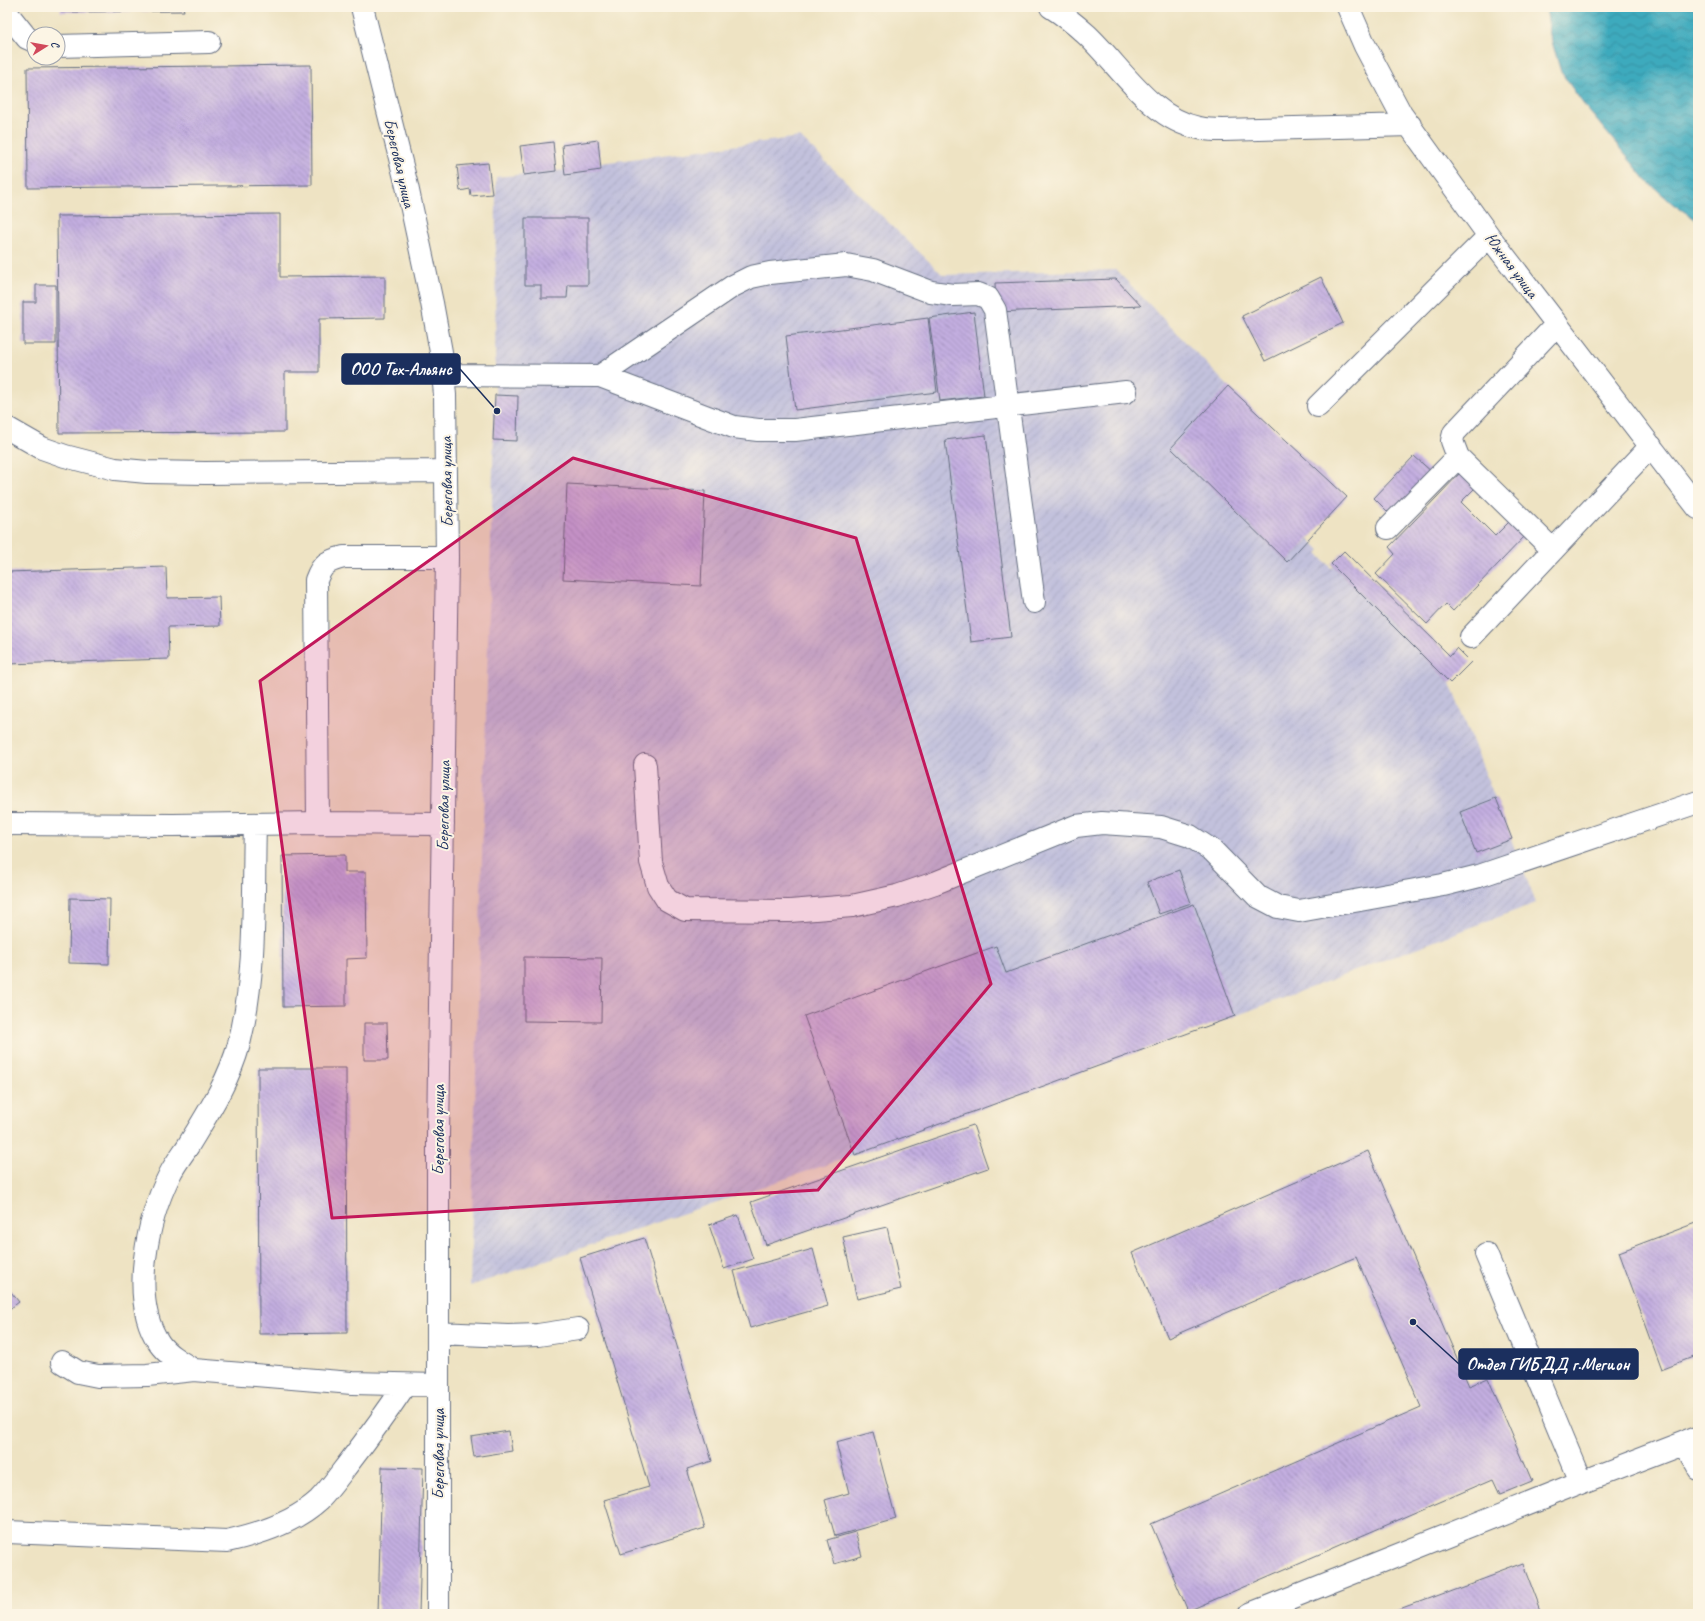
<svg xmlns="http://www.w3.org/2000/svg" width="1705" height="1621" font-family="Caveat,sans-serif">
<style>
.industrial{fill:url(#industrial-furrows)}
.water{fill:url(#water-waves);stroke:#2c6c8e}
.building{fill:url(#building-back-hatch)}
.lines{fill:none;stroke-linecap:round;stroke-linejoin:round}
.minor-casing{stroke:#656e81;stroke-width:24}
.minor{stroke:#fff;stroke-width:22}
.marked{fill:#c2185b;fill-opacity:0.2;stroke:#c2185b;stroke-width:3;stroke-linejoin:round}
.labels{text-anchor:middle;stroke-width:4;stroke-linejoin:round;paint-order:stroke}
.street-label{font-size:17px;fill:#1b2f5e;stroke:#fcf5e5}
.leader{fill:none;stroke:#1b2f5e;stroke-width:1.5}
.callout-dot{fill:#1b2f5e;stroke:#fcf5e5;stroke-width:1.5}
.callout{fill:#1b2f5e;stroke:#1b2f5e;stroke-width:1.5}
.callout-label{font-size:18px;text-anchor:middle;font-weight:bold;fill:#fff}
</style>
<defs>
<pattern id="industrial-furrows" width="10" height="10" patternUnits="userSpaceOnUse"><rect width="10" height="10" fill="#c2c1dc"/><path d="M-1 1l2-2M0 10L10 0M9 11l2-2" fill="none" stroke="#a6a6bf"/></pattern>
<pattern id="water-waves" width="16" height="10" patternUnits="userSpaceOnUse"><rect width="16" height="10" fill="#3eaabd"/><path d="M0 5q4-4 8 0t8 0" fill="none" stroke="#338b9d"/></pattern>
<pattern id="building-back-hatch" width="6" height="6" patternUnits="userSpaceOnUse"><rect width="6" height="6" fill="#c3aee0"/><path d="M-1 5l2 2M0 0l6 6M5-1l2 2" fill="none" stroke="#9e8eb9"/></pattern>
</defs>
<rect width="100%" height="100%" fill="#fcf5e5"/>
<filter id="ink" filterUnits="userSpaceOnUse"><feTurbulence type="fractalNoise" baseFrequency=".025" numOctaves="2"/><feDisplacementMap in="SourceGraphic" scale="8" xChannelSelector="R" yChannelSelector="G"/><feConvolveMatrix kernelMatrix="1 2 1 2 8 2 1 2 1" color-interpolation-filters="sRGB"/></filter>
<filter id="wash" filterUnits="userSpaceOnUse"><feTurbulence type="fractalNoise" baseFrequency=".012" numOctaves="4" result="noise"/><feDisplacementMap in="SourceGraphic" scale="16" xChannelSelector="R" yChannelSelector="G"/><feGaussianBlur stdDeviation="0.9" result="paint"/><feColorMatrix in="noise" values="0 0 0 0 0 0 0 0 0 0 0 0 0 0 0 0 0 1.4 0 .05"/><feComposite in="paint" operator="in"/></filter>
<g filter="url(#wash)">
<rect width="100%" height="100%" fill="#eee3c3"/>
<path class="industrial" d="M800,137L943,275L1116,270L1228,386L1171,448L1287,562L1309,539L1320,550L1317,553L1331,568L1334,567L1450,683L1536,903L1235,1016L855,1155L470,1286L495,395L496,177L565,170V174L601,170V163Z"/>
<path class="water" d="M1546,7H1698V221L1673,204L1647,181L1584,105L1561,72L1550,35Z"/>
<g id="blocks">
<path class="building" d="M60,7H183L184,11L61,12Z
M311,65L312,185L28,188L27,68Z
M598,140L601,170L565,175L562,145Z
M553,142L556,171L524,175L520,146Z
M488,163L492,194L471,196L470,189L460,191L457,166Z
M280,214V277L385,276V318L319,319V372H285V432L59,433L57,216Z
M525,218H588V285H568L567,298H541V285H525Z
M1321,277L1343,323L1265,361L1242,316Z
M1116,279L1141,306L996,312L995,283Z
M36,285H56V344H23V302H36Z
M974,312L984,396L940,401L929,318Z
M928,318L937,392L795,410L786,336Z
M1228,386L1347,497L1287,562L1171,448Z
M495,395L518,396L517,441L493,440Z
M986,435L1011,637L971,642L945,440Z
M1414,456L1433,473L1392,516L1374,498Z
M1461,472L1476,487L1461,502L1495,536L1510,521L1525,536L1453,611L1446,604L1427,624L1376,574L1395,554L1389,547Z
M567,484L705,491L701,586L563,579Z
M1344,551L1450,656L1457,648L1471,662L1450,683L1331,564Z
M166,567L167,598L219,597L220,626L168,627L169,659L7,664V572Z
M1496,798L1512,839L1476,853L1460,812Z
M345,855V872H366L367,958L346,959V1006L283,1007L282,856Z
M1179,870L1191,903L1159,914L1147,882Z
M70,898L110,899L109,964L69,963Z
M1194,904L1235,1016L855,1155L804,1016L996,946L1006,973Z
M524,957L602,958L601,1022L524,1021Z
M364,1023H387L388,1060H364Z
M258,1068H346L347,1333L259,1334Z
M973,1125L988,1168L766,1245L751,1202Z
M1368,1151L1469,1386L1488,1378L1532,1481L1500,1494L1493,1479L1188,1611L1151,1524L1421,1407L1356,1257L1168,1338L1132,1253Z
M738,1215L753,1259L724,1269L709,1225Z
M1698,1222V1355L1662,1369L1619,1252Z
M887,1227L901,1289L857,1299L843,1237Z
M644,1238L712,1461L687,1469L705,1528L621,1554L604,1500L649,1487L580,1258Z
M813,1249L828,1306L750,1328L734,1271Z
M7,1287L19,1302L7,1311Z
M509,1431L512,1451L474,1457L471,1437Z
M873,1432L896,1519L835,1536L825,1500L849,1493L836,1442Z
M382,1467L423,1468L419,1614H378Z
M855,1532L862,1556L834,1564L827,1540Z
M1523,1564L1542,1614H1388Z"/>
</g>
</g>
<g filter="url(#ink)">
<use href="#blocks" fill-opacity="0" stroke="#656e81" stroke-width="1"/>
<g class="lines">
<defs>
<path id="minor" d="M362,7L407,186L432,303L441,352L445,395L447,557L438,1134V1614
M1051,7C1064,15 1076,25 1087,35C1120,66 1152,120 1199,128C1207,130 1215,130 1223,130L1410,125
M1348,7L1365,46L1401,114L1489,236L1698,508
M7,13L27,38L34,41
M58,46L209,42
M443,375L600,376L733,286L751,277L770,273L846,265L873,270L931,292L953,295L978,294L988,298L995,310L1034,602
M600,376L734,427L758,430H795L1126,392
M1318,406L1489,236
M7,428L42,448L65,456L115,469L147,472L205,473L446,471
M1388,528L1458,457
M1553,550L1458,457L1452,441L1454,433L1557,324
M1471,637L1651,446
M645,765L651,862L658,886L667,900L685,910L790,911L852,906L897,896L935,883L1076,826L1102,823L1161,827L1190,836L1213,851L1257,896L1278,907L1299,911L1443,885L1479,876L1698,802
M7,824L173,825L318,823
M443,824L318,823L316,580C322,564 327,561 344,557H447
M1486,1254L1581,1482L1698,1437
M438,1333L508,1336L538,1335L578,1329
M62,1362L78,1372L98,1376L147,1375L194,1370L352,1383L438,1385
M194,1370C182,1363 167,1355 159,1343C129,1299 148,1218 170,1174C175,1164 182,1155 188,1146C208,1113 229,1081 239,1044C257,972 253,897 255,824
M1683,1443L1698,1469
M7,1532L227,1541C259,1534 294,1523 319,1500C329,1490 339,1476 348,1464C368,1438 387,1412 405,1385
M1250,1614L1581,1482"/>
</defs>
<use href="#minor" class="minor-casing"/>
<use href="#minor" class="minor"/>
</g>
</g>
<path class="marked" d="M573,458L856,538L991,984L818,1190L332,1218L260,681Z"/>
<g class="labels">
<g class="street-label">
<text transform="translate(400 163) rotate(77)" y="6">Береговая улица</text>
<text transform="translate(1512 265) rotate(53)" y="6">Южная улица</text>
<text transform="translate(446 482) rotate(-91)" y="6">Береговая улица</text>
<text transform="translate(443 806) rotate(-89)" y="6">Береговая улица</text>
<text transform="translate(438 1130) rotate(-90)" y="6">Береговая улица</text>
<text transform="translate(438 1454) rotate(-90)" y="6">Береговая улица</text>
</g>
</g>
<path class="leader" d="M497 411L460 369M1413 1322L1459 1364"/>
<g class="callout-dot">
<circle cx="497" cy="411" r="4"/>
<circle cx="1413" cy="1322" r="4"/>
</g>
<g class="callout">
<rect x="342" y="354" width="118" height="30" rx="4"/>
<rect x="1459" y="1349" width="179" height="30" rx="4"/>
</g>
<g class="callout-label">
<text x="401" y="375">ООО Тех-Альянс</text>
<text x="1548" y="1370">Отдел ГИБДД г.Мегион</text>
</g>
<rect width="1705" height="1621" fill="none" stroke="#fcf5e5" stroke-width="24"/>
<g transform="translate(46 46) rotate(79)"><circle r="19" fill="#fcf5e5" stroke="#a2a6af"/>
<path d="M0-3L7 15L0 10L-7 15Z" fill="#d1495b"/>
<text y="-6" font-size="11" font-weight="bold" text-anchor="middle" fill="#1b2f5e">С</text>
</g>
</svg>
